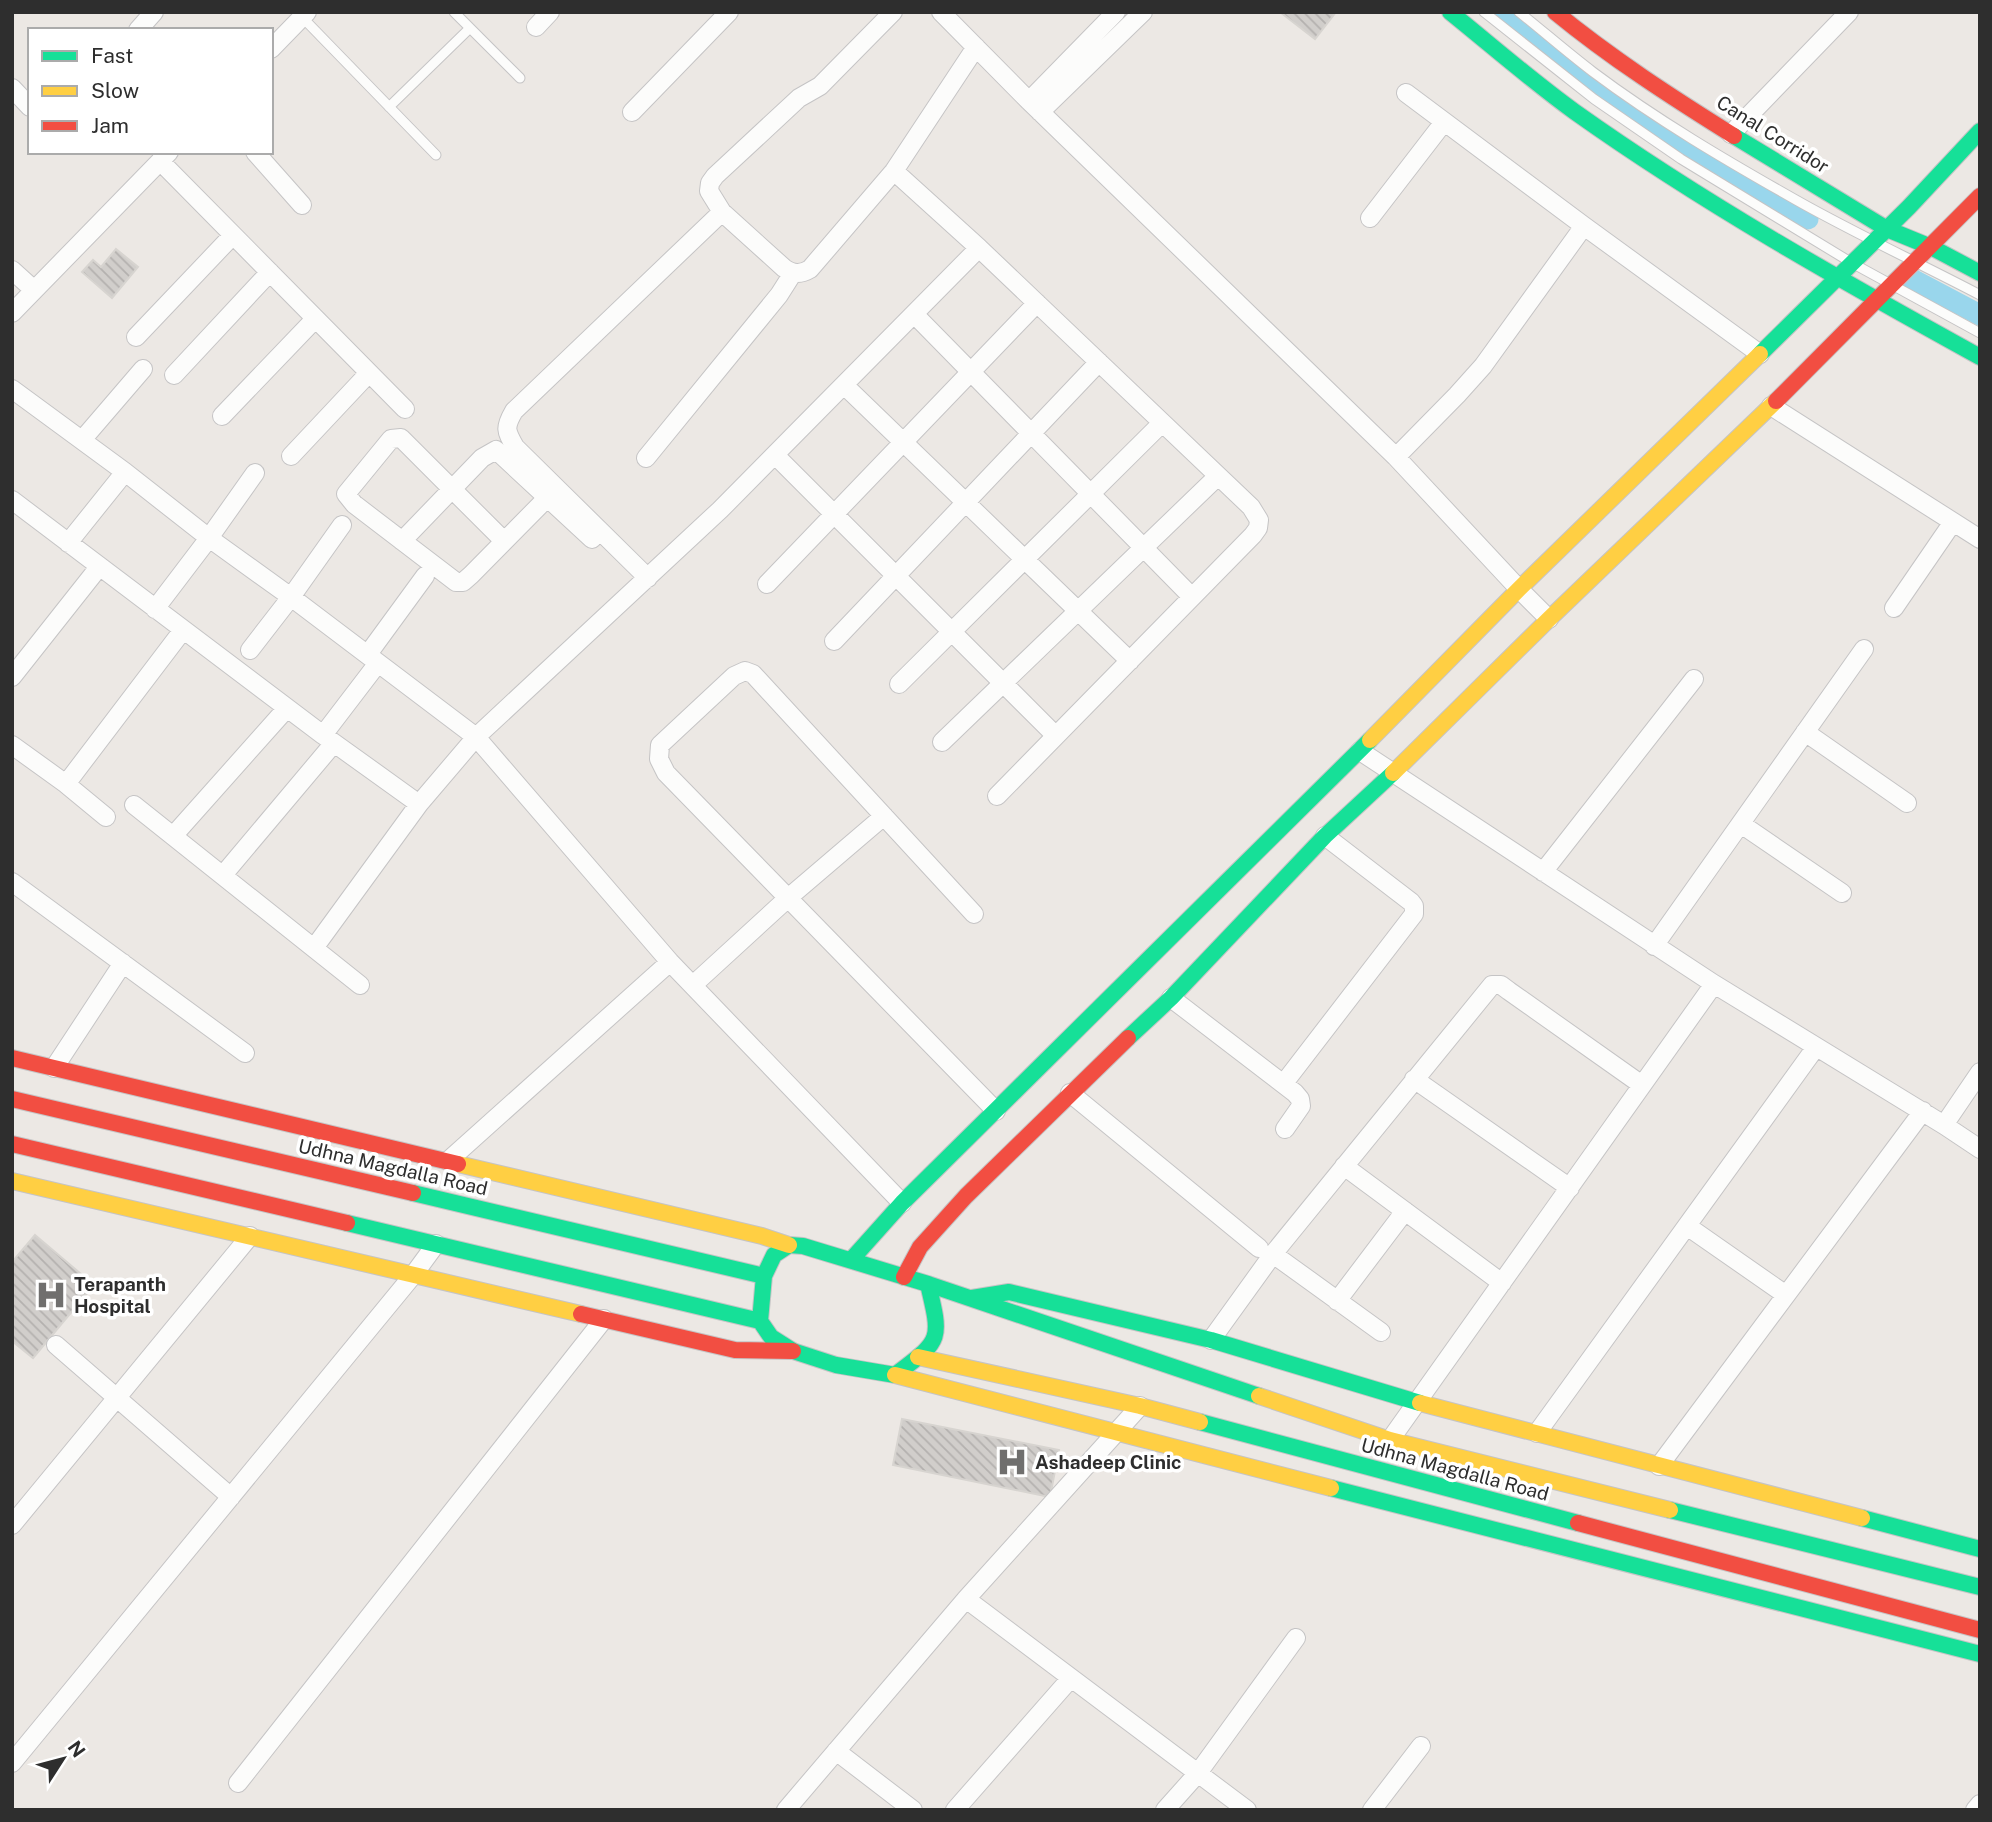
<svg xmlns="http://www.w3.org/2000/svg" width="1992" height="1822" font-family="'Public Sans',sans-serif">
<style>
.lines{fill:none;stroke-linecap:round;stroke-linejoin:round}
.canal{stroke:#99d6ec;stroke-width:21}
.building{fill:url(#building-back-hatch);stroke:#d7d4d0;stroke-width:2}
.lane-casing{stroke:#c5c4c5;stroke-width:11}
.street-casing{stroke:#c5c4c5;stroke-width:20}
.fast-casing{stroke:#c5c4c5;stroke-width:18}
.slow-casing{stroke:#c5c4c5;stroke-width:18}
.jam-casing{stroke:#c5c4c5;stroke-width:18}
.lane{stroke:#fcfcfb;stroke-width:9}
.street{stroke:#fcfcfb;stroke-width:18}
.fast{stroke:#16e098;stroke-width:16}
.slow{stroke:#ffcf43;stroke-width:16}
.jam{stroke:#f24e42;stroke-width:16}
.labels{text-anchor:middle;stroke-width:7;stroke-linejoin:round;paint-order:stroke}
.street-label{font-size:19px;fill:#2e2e2e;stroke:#fff}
.poi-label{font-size:19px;font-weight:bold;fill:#2e2e2e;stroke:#fff;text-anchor:start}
</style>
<defs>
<pattern id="building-back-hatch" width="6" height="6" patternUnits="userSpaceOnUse" patternTransform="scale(1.75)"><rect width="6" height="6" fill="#d1cecb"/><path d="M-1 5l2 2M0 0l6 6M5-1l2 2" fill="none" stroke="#b4b1af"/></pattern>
</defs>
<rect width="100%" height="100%" fill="#ece8e4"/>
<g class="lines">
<path class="canal" d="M1500,12C1546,49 1592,87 1641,120C1695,156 1751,187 1808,219
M1910,278L1980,315"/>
</g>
<path class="building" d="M1280,12H1336L1315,39Z
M116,249L138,267L112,298L82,272L93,260L101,267Z
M35,1235L94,1285L33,1358L12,1341V1262Z
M902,1419L1059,1450L1050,1497L893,1465Z"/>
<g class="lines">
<defs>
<path id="lane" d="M454,12L520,78
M1484,12L1594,99L1681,159L1852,263L1980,333
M1519,12C1544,32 1568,53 1593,72C1657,120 1727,161 1796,200C1856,234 1919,263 1980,295
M302,17L436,155
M389,107L470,28"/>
<path id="street" d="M893,12L820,86L799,98L715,176L710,183L709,191L722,212L784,268C793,274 800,275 810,269L894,171L976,47
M941,12L1029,101L1396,457L1519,589L1549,619
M536,27L550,12
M138,30L154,12
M271,49L307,12
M12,88L30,107
M1406,93L1584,226L1760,354
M1029,101L1116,12
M632,112L729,12
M1040,112L1143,12
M1731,134L1849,12
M255,152L302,205
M160,161L405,409
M894,171L979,248L1251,507L1259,520L1258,528L1253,535L997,796
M1370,218L1444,122
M12,270L34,290
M12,313L169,152
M914,314L1192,597
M136,337L233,235
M174,375L270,272
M844,385L1130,661
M12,389L125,472L209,538L291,597L476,737L670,962L902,1203
M1771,406L1980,539
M222,416L315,319
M82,440L143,369
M775,455L1056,736
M291,456L369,373
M1396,457L1457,395L1483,366L1584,226
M646,458L779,295L793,273
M12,500L323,735L419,804
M402,541L482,458L496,450L592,539
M504,541L401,438L391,439L346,494L354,504L456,582H463L471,575L547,498
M68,543L125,472
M648,578L515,447C506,431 504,428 514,411L722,212
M767,584L1037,303
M1894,608L1953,522
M155,609L209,538L255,473
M834,641L1099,362
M250,650L291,597L342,525
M368,654L425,576
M12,677L99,567
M899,684L1162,423
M1805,732L1907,803
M323,735L378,663
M942,742L1218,476
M12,745L66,784L106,817
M1360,751L1714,984L1944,1125L1980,1072
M66,784L183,630
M134,805L360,985
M1741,824L1842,893
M173,836L287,708
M1543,872L1694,679
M223,875L334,743
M12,882L245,1053
M974,914L753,674L745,671L734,676L660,745L659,759L666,773L996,1111
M1654,946L1864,649
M314,948L419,804L476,737L720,510L979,248
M693,985L788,898L884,816
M1171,998L1295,1093L1300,1099L1301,1106L1285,1129
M54,1068L123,963
M1414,1079L1570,1188
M1284,1083L1414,914V906L1411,902L1325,836
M1070,1093L1259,1248
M1944,1125L1980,1149
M448,1161L670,962
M1344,1166L1502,1283
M1687,1226L1786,1295
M1273,1254L1381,1332
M1337,1301L1405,1211
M1211,1340L1273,1254L1492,985H1501L1509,991L1642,1085
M56,1345L231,1497
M1537,1433L1816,1047
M1390,1440L1714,984
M1659,1466L1923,1111
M12,1525L250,1236
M966,1599L1247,1810
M836,1751L913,1810
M12,1763L414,1274L436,1244
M238,1783L604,1319
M786,1810L966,1599L1140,1406
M955,1810L1071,1678
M1165,1810L1198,1773L1296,1638
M1372,1810L1421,1746
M1975,1810L1980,1804"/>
<path id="fast" d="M1450,12C1491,45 1532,81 1575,112C1703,203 1842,281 1980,357
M1734,136L1887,229L1931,247L1980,273
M1760,354L1909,207L1980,131
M1128,1038L1171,998L1325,836L1393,773
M413,1193L764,1276
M347,1223L760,1321
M789,1245L803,1246L928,1284C942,1342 941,1340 895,1375L836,1365L793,1351L771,1337L760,1321L764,1276L774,1255Z
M851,1260L902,1203L1370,740
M928,1284L1259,1396
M972,1298L1009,1292L1211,1340L1420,1403
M1200,1422L1578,1523
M1331,1488L1980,1654
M1670,1510L1980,1587
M1862,1518L1980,1549"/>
<path id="slow" d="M1370,740L1519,589L1760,354
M1393,773L1549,619L1776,401
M458,1164L762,1236L789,1245
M12,1181L581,1314
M918,1357L1140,1406L1200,1422
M895,1375L1331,1488
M1259,1396L1390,1440L1670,1510
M1420,1403L1862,1518"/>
<path id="jam" d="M1555,12C1611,58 1673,98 1734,136
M1776,401L1980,196
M12,1058L458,1164
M12,1099L413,1193
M12,1144L347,1223
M904,1277L920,1247L966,1196L1128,1038
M581,1314L735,1350L793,1351
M1578,1523L1980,1630"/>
</defs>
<use href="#lane" class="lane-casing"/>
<use href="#street" class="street-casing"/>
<use href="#fast" class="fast-casing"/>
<use href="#slow" class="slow-casing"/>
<use href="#jam" class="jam-casing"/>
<use href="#lane" class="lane"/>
<use href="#street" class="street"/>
<use href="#fast" class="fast"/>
<use href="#slow" class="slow"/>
<use href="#jam" class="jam"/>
</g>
<defs>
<symbol id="hospital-bare" viewBox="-9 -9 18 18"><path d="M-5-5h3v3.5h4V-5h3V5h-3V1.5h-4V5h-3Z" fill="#706f6e" stroke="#fff" stroke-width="2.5" paint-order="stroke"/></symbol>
</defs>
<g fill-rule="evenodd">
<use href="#hospital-bare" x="29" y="1273" width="44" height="44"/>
<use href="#hospital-bare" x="990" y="1440" width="44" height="44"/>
</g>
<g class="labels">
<g class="street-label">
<text transform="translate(1773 134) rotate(32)" y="7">Canal Corridor</text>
<text transform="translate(393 1167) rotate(13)" y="7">Udhna Magdalla Road</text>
<text transform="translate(1455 1469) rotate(15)" y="7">Udhna Magdalla Road</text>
</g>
<g class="poi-label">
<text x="74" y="1291">Terapanth<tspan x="74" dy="22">Hospital</tspan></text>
<text x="1035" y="1469">Ashadeep Clinic</text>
</g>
</g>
<rect width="1992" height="1822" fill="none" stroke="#2e2e2e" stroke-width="28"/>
<rect x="28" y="28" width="245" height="126" fill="#ffffff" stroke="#ababab" stroke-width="2"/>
<rect x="42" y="51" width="35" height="10" fill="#16e098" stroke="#ababab" stroke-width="2"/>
<text x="91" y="63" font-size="21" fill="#2e2e2e">Fast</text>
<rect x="42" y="86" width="35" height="10" fill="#ffcf43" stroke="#ababab" stroke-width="2"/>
<text x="91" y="98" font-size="21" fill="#2e2e2e">Slow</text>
<rect x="42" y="121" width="35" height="10" fill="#f24e42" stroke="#ababab" stroke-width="2"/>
<text x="91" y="133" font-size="21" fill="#2e2e2e">Jam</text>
<g transform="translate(63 1759) rotate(54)" stroke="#ffffff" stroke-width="5" paint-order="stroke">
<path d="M0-5L12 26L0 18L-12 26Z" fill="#2e2e2e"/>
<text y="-10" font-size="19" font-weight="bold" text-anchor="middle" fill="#2e2e2e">N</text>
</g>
</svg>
